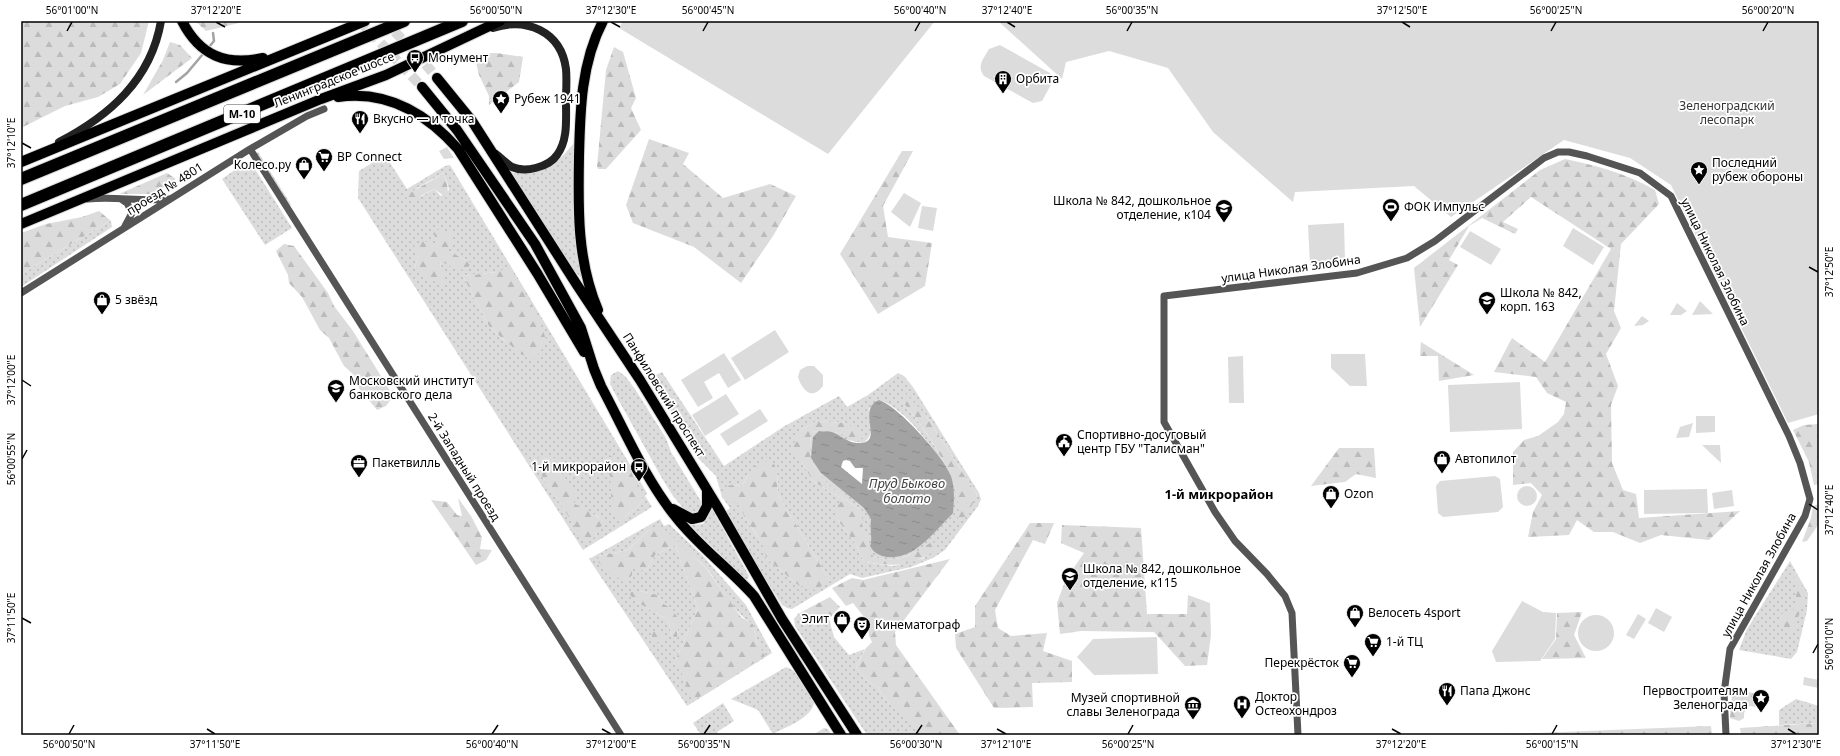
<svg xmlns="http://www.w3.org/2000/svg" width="1840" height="756" font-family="'Noto Sans',sans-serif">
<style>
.grass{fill:url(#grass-dots);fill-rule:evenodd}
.forest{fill:url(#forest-firs)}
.green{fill:#dcdcdc}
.water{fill:url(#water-ripples);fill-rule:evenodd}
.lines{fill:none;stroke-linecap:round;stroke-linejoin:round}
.stream{stroke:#a3a3a3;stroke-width:2.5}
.primary-tunnel{stroke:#d9d9d9;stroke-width:10;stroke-dasharray:10 5;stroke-linecap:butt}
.primary-casing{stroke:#dbdbdb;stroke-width:12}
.highway-casing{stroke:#dbdbdb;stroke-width:14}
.street{stroke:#555;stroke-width:7}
.secondary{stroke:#222;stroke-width:8}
.primary{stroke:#000;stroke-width:10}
.highway{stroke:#000;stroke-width:12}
.ticks{fill:none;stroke:#000;stroke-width:1.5}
.labels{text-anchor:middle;stroke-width:3.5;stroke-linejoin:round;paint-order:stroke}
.shield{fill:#fff;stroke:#4c4c4c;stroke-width:1}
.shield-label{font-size:11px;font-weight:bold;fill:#000}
.poi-label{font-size:12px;fill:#000;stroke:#fff;text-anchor:start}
.street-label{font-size:12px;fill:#000;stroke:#fff}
.park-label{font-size:12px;fill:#333;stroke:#fff}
.water-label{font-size:13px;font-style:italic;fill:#444;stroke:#fff}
.neighbourhood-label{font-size:13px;font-weight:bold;fill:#000;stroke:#fff}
.neatline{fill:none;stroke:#000;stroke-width:1.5}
.ticks-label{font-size:10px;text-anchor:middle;fill:#000}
</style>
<defs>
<pattern id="grass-dots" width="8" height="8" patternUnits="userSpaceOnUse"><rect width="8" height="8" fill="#dcdcdc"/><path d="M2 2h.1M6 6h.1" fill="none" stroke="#bbb" stroke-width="1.8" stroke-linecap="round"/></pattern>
<pattern id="forest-firs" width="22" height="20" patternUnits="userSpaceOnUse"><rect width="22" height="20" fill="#dcdcdc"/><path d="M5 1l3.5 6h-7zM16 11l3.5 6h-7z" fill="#bbb"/></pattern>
<pattern id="water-ripples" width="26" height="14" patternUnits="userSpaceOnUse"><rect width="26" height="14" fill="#a3a3a3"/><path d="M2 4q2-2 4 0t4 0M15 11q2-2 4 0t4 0" fill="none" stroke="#8b8b8b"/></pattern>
</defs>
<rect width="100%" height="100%" fill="#fff"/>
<path class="grass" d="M575,142L573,211L582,279L571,267L511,173C546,171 552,169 575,142Z
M258,152L287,198L291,205L287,208L252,155Z
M385,155L407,189L445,166L450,165L647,493L645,496L652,507L583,550L358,198L359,171ZM443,173L447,182L449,190L441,196L434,189L422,196L406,197C416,187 431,181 443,173ZM436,244L445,252H451L471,263L441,261L440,270L415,268L418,255ZM497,272L505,341L490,328L463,276ZM534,459L558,461L560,472L567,481L574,503L584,510L599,517L594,532L597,535L586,542L542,476ZM637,488L643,500L637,507L619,521Z
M242,165H247L255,169L292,228L265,245L222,179Z
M111,221L112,227L21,287V274L106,223Z
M618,371L625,376L635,389L666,438L671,452L702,503C701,509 699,511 693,514L686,511L673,496L663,480L619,401L610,384L611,375Z
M662,372L724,466L783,427L839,396L847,407L868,395L898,373L904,376L913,387L979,493L981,499L978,506L945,550L933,558L911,567L862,578L850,574L792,609L787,608L782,605L724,513L730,508L722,497L716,476L699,459L651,377ZM879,400C908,409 934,451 951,474L870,546C873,537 869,529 871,519L864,508L821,473L832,433L843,439L863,443C876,434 870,423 869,409ZM902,401L925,414L977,495L957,525C970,490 924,427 902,401ZM817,421L847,423L848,435L825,430L811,432C811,440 809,450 811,457C817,481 844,498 862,511V524L872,557C892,561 900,560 918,551L925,558L893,566L864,562L855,543L837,519L845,501L813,481L802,463L799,431ZM777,471L778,495L830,581L798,585L766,558L765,548L742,513L731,485L742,486L748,475Z
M712,509L749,576L748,579H745L690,525L703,524Z
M660,519L664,526L669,524L704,557L746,605L772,653L687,706L589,559ZM650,529C669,541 691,551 706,568C722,587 731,611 753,624L757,642L764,656L694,700L676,659L698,608L675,545L655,555L646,571L599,556L628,550ZM640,591L658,595L662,603L671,608L678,630L677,638L672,636L668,620L635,601Z
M1790,561L1808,593L1807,610L1797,652L1791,659L1739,650L1747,629Z
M807,609L825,623L829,619L834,637L849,655L865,649L856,667L867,681L878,687L884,698L921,735H867L795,626L794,619L798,614Z
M786,667C799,670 807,692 814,703C811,719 785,727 773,734L758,710L731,699Z
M1796,699L1819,706V723L1779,725V710Z
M723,703L734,721L717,732L719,735H701L693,723Z
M824,728L828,729L832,735H813Z"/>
<path class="forest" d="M21,21H149L141,53L120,84L98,97L65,106L21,128Z
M195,21H247L206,31Z
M170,42L180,45L192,58L143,95L163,60Z
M614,47L623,52L636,98L631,108L641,130L606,169H598L597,166L606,70Z
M496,53L523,57L519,82L489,105V96L479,75L474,54Z
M649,139L689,153L683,164L723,198L770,184L796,196L773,236L741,283L694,247L633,223L626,205Z
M447,147L454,158L444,159L439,151Z
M902,151H913L883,206L888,237L932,243L925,286L878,314L840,254Z
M1565,159C1596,165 1627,174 1655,190L1659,204L1621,244L1614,311L1621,328L1606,354L1618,386L1611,405L1612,463L1623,490L1636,494L1639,518L1740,511L1709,540L1661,535L1640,543L1613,532H1594L1577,520L1569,535L1528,537L1533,512L1542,495L1531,483L1513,485V452L1524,440L1538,436L1558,422L1564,414L1566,402L1547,393L1536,377L1494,372L1512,338L1545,362L1611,249L1531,197L1503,222L1518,229L1515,234L1482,218L1469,226L1449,260L1458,265L1420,327L1414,268L1540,170Z
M167,173L176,179L153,194H119Z
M443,173C447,182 449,188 447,198L434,189L413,200L405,197C417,187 431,182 443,173Z
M99,211L111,221L106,223L21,274V233L46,224L82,217Z
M442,229L451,233L453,242L445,252H451L471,263L466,270L455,269L441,261L440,270L445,276L443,284L426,279L415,268L418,255L414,245L423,241L436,244L434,231Z
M284,244L294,246L328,293L334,306L353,331L389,389L392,398L386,406L377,410L359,388L354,375L344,366L329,338L320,330L302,297L289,283L288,275L276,251Z
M510,267L536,312L547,342L535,359L521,354L490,328L463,276L497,272Z
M1421,342L1474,375L1439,381L1438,356H1420Z
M905,393L925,414L977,495L968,513L956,526C970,490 925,428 902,401Z
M817,421L847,423L864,437L855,442C844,431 827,430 811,432C811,439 809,451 811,457C817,480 844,498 862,511V524L873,557C900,563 911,556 933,541L936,550C910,568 894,566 864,562L855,543L837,519L835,504L845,501L813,481L802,463L790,453L799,431Z
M1819,424V484L1814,485L1809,462L1793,430L1804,425Z
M1339,448H1374L1376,478L1356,474L1345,482L1311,486Z
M609,455L629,467L643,500L637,507L619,521L612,510Z
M551,456L558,461L560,472L575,491L574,503C584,510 597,514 605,523L594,532L597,535L586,543L542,476L534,459Z
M765,461L774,464L777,471L778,495L830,581L815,590L798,585L766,558C764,538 745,523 738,504L727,500L722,488L731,485L742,486L753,467Z
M458,498L471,516L482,537L480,549L492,550L486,560L476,565L431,500L447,502L457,515L462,516Z
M1819,504V531L1818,525L1807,541L1802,542L1811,518L1813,506Z
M1030,523H1054L1045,544L1033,540L995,610L998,628L1011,636L1047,633L1043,651L1072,661V682L1032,683L1033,707L994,708L956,648L955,634L975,627V606Z
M1062,525L1141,528L1147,614H1187L1188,595L1210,603L1211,635L1207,665L1185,666L1154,632L1081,631L1060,634L1057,603L1066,579L1084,553L1061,543Z
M660,528L667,531L706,568L741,617L753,624L757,642L765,656L693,701L676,659L698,608L675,545L655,555L646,571L632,568V575L624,583L597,561L599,556L628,550L650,529Z
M950,559L895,632L896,645L960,735H920L884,698L878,687L867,681L856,667L866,648L872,642L869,636L868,622L853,603L846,606L832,588L852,578L863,580Z
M1792,577L1797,578L1807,593L1792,634L1782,626L1779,614L1793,613L1797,591Z
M640,591L658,595L662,603L671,608L679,620L677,638L672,636L668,620L635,601L628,592Z
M830,597L840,607L825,623L807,609Z
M1582,612L1574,635L1586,658L1542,659L1556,639L1557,613Z
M652 636a6 6 0 1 1 12 0a6 6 0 1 1-12 0Z
M1743,691L1758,694L1755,707L1749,706L1744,713V718L1739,721L1730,718L1732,694Z
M1819,723V735H1741L1740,728Z
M1711,726L1712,735H1484Z"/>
<path class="green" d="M623,21H935L828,154L619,28Z
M998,21H1819V414L1788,423L1671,185L1630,158L1564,140L1451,217L1414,186L1295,192L1293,202L1213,132L1168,68L1109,51L1066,62L1062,79Z
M1000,45L1050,73L1053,81L1042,101L1033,103L984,76C976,66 984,58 989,49Z
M904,193L921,203L910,227L891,212Z
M922,206L937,208L933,231L918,228Z
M1344,223L1345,261L1310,265L1308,225Z
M1573,228L1604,247L1593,265L1563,246Z
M1470,231L1501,249L1491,265L1460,247Z
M863,234L871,245L858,254L852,244Z
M877,260L885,272L868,284L860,273Z
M1700,301L1713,314L1692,315Z
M1677,303L1687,311L1681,315H1670Z
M1642,316L1649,321L1643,325L1634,326Z
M775,330L789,352L745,380L731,358Z
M724,353L741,380L728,388L719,373L704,382L713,398L698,407L681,380Z
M1331,354H1365L1367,386H1350L1331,368Z
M1243,356L1244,403H1229L1228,357Z
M807,366H814L823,375V386C812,401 802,390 798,377L800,370Z
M1520,382L1522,429L1450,432L1448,385Z
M726,394L739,414L705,436L692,415Z
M760,409L768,421L728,446L720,434Z
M1696,416H1715V432L1696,433Z
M1693,423L1689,437L1676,438L1680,427Z
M1703,445H1720L1721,463L1702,445Z
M1495,476L1500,479L1503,507L1498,512L1443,517L1438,513L1436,486L1440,481Z
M1517 496a10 10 0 1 1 20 0a10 10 0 1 1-20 0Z
M1707,489L1708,513L1644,514V490Z
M1732,490L1734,506L1714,509L1712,493Z
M1522,601L1543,612L1556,613L1555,639L1540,661L1496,662L1492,651Z
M1656,608L1672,617L1664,632L1648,623Z
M1638,614L1646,619L1634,639L1626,635Z
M1578 633a18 18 0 1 1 36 0a18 18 0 1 1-36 0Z
M1157,637L1158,674L1094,675L1077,657L1093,639Z
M1804,677L1819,680V688L1803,685Z"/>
<path class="water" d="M879,400C898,406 944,457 951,476C955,488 954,500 953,513C942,524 930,539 917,548C904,558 879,563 870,546C873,537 869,529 871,519L864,508L821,473L811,458L813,437L819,431C823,432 828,431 832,432C842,436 849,444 861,443C884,441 856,410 879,400ZM846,460L850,461L855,468H863L862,484L841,467L843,461Z"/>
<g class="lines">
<path class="stream" d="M209,47L214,41L213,33
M176,82L187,73L203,54"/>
<path class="primary-tunnel" d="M360,21L422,87
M384,21L417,54L437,78"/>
<defs>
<path id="primary" d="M182,21C200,56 226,66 263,58
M437,78L472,121L577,285L640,380L717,506L782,619L857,735
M422,87L457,130L535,244L581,328L594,369L601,386C624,429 644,477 675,516C698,546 729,568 754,596L841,735
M338,97C387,90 427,114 458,149L537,273L584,352
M21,162L365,21
M21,224L321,99L386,75L500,21
M598,310C577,261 578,209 579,157C580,111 581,63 603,21
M673,509L692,519L701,517L707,506V490"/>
<path id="highway" d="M21,179L404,21
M21,205L462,21"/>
</defs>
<use href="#primary" class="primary-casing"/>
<use href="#highway" class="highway-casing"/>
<path class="street" d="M250,149L621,735
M88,199C115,196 142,202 169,199
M121,199L127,203L132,213L125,226
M21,293L250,149L307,116L324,109
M1298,735L1292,613L1285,596L1267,574L1235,541L1215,512L1164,422V296L1357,273L1407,258L1435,241L1544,158L1558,152H1569L1587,156L1640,173L1671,196L1789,436L1800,463L1810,499L1805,516L1730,649L1724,693L1726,735"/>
<path class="secondary" d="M493,28C526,17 561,31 566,69C567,79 566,91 566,102C566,120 568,140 557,155C549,167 525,173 512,167C506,163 501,158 496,154
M59,142C109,116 151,80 161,21"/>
<use href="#primary" class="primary"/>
<use href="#highway" class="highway"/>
</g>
<path class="ticks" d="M216,22L225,27M611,22L620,27M1007,22L1015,27M1402,22L1410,27M67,31L72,22M491,31L496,22M703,31L708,22M915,31L920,22M1127,31L1132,22M1551,31L1556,22M1763,31L1768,22M22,143L31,148M1809,267L1818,272M22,380L31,386M22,459L27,450M1809,504L1818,510M22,618L31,623M1813,653L1818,644M207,729L215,734M602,729L611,734M997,729L1006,734M1392,729L1401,734M1788,729L1796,734M69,734L74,725M492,734L498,725M704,734L710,725M916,734L922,725M1128,734L1133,725M1552,734L1557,725"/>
<defs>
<symbol id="bus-pin" viewBox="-11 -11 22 30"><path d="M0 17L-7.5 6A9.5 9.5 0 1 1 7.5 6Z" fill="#000" stroke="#fff"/><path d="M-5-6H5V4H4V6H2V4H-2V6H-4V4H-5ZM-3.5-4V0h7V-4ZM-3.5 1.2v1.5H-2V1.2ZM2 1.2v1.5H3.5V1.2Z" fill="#fff"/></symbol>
<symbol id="building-pin" viewBox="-11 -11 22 30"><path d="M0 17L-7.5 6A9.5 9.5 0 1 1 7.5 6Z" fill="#000" stroke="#fff"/><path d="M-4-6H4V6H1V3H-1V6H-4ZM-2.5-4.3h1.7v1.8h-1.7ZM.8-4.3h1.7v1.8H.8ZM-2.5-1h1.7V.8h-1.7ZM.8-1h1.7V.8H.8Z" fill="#fff"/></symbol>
<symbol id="sight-pin" viewBox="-11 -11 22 30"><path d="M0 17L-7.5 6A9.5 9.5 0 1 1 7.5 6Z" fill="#000" stroke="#fff"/><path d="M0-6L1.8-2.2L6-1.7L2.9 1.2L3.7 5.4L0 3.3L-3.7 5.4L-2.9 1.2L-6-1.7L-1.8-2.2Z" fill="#fff"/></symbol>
<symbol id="restaurant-pin" viewBox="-11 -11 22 30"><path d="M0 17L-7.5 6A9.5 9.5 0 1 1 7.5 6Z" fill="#000" stroke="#fff"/><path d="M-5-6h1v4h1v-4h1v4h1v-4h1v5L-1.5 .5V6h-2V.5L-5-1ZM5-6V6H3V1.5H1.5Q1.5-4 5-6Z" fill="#fff"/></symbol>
<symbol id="supermarket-pin" viewBox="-11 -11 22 30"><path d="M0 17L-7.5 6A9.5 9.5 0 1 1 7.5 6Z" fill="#000" stroke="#fff"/><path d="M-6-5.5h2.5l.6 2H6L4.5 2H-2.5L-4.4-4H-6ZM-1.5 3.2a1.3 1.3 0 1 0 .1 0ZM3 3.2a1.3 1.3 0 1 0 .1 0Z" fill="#fff"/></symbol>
<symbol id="shop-pin" viewBox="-11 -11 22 30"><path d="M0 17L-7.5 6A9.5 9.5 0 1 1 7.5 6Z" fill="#000" stroke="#fff"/><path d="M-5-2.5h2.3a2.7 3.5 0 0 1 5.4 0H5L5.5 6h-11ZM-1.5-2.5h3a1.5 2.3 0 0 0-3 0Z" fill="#fff"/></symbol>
<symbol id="stadium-pin" viewBox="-11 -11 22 30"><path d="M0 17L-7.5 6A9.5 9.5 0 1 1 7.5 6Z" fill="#000" stroke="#fff"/><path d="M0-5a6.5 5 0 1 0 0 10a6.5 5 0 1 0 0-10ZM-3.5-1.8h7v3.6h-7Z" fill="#fff"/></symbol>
<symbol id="school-pin" viewBox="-11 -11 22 30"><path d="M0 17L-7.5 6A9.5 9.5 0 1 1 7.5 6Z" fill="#000" stroke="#fff"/><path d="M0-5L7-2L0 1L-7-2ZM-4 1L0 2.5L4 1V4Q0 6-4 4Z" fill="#fff"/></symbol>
<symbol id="university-pin" viewBox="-11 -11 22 30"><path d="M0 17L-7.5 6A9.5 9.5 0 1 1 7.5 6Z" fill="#000" stroke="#fff"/><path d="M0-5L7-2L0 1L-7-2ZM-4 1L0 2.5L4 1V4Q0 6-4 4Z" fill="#fff"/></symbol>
<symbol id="civic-pin" viewBox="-11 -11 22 30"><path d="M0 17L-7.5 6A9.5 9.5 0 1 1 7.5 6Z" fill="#000" stroke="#fff"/><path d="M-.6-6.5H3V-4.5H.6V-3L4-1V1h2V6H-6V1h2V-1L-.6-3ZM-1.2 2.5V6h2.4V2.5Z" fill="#fff"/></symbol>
<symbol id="office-pin" viewBox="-11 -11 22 30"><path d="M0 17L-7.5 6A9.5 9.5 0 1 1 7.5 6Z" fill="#000" stroke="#fff"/><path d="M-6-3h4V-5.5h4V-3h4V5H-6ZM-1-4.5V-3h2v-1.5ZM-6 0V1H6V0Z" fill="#fff"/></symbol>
<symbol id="theatre-pin" viewBox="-11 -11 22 30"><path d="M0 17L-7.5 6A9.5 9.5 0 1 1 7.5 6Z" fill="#000" stroke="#fff"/><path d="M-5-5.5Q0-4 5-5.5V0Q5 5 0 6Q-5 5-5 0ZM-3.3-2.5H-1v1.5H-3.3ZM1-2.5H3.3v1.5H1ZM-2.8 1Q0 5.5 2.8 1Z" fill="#fff"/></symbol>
<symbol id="hospital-pin" viewBox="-11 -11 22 30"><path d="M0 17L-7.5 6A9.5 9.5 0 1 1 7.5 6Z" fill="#000" stroke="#fff"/><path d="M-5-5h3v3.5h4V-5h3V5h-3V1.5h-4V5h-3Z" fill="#fff"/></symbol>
<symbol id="museum-pin" viewBox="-11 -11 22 30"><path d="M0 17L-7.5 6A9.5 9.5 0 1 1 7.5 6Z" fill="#000" stroke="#fff"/><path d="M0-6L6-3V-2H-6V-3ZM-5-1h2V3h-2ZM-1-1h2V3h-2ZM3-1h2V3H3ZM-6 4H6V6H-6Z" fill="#fff"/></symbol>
</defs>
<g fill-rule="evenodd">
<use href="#bus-pin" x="405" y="48" width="20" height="27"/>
<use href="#building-pin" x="993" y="69" width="20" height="27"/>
<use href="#sight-pin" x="491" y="89" width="20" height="27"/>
<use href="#restaurant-pin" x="350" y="109" width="20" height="27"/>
<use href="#supermarket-pin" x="314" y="147" width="20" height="27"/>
<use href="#shop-pin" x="294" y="155" width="20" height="27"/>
<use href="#sight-pin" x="1689" y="160" width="20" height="27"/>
<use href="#stadium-pin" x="1381" y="197" width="20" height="27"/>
<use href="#school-pin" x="1214" y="198" width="20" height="27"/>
<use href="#shop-pin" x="92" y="290" width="20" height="27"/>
<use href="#school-pin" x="1477" y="290" width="20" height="27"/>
<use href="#university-pin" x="326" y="378" width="20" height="27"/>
<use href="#civic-pin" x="1054" y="432" width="20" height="27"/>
<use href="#shop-pin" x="1432" y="449" width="20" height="27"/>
<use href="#office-pin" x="349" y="453" width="20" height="27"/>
<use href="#bus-pin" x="629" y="457" width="20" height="27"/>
<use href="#shop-pin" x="1321" y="484" width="20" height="27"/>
<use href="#school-pin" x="1060" y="566" width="20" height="27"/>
<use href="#shop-pin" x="1345" y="603" width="20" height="27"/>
<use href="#shop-pin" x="832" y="609" width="20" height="27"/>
<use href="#theatre-pin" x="852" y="615" width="20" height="27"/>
<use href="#supermarket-pin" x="1363" y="632" width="20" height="27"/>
<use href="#supermarket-pin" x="1342" y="653" width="20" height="27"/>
<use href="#restaurant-pin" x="1437" y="681" width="20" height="27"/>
<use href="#sight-pin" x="1751" y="688" width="20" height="27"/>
<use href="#hospital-pin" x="1232" y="694" width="20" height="27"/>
<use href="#museum-pin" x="1183" y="695" width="20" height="27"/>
</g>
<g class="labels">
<rect class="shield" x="224" y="105" width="36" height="18" rx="3"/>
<g class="shield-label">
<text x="242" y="118">М-10</text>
</g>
<g class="poi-label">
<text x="428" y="62">Монумент</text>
<text x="1016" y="83">Орбита</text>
<text x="514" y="103">Рубеж 1941</text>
<text x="373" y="123">Вкусно — и точка</text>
<text x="337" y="161">ВР Connect</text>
<text x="1712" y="167">Последний<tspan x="1712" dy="14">рубеж обороны</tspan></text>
<text x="291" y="169" text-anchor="end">Колесо.ру</text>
<text x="1211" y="205" text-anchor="end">Школа № 842, дошкольное<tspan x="1211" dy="14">отделение, к104</tspan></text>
<text x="1404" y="211">ФОК Импульс</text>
<text x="1500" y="297">Школа № 842,<tspan x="1500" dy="14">корп. 163</tspan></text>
<text x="115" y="304">5 звёзд</text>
<text x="349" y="385">Московский институт<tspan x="349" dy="14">банковского дела</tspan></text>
<text x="1077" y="439">Спортивно-досуговый<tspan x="1077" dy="14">центр ГБУ "Талисман"</tspan></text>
<text x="1455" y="463">Автопилот</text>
<text x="372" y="467">Пакетвилль</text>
<text x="626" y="471" text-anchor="end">1-й микрорайон</text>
<text x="1344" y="498">Ozon</text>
<text x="1083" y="573">Школа № 842, дошкольное<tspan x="1083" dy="14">отделение, к115</tspan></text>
<text x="1368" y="617">Велосеть 4sport</text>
<text x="829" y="623" text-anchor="end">Элит</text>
<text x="875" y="629">Кинематограф</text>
<text x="1386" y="646">1-й ТЦ</text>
<text x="1339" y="667" text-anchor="end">Перекрёсток</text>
<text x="1460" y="695">Папа Джонс</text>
<text x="1748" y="695" text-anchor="end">Первостроителям<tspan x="1748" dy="14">Зеленограда</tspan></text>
<text x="1255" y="701">Доктор<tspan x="1255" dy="14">Остеохондроз</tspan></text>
<text x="1180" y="702" text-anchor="end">Музей спортивной<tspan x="1180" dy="14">славы Зеленограда</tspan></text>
</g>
<g class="street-label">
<text transform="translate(334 80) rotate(-22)" y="4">Ленинградское шоссе</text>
<text transform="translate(165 189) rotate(-32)" y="4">проезд № 4801</text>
<text transform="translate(1715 262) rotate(64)" y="4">улица Николая Злобина</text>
<text transform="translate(1291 269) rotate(-8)" y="4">улица Николая Злобина</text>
<text transform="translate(664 395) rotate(58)" y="4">Панфиловский проспект</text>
<text transform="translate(464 467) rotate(58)" y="4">2-й Западный проезд</text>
<text transform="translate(1759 575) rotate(-61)" y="4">улица Николая Злобина</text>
</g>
<g class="park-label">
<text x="1727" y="110">Зеленоградский<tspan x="1727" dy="14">лесопарк</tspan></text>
</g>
<g class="water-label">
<text x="907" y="488">Пруд Быково<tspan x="907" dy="15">болото</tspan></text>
</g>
<g class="neighbourhood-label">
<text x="1219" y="499">1-й микрорайон</text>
</g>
</g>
<rect width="1840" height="756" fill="none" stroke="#ffffff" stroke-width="44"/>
<rect x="22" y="22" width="1796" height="712" class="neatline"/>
<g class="ticks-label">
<text x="72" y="14">56°01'00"N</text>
<text x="216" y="14">37°12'20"E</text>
<text x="496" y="14">56°00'50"N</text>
<text x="611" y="14">37°12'30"E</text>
<text x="708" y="14">56°00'45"N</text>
<text x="920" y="14">56°00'40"N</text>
<text x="1007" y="14">37°12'40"E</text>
<text x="1132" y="14">56°00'35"N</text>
<text x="1402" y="14">37°12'50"E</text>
<text x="1556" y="14">56°00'25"N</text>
<text x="1768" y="14">56°00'20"N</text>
<text transform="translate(11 143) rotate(-90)" y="4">37°12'10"E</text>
<text transform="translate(1829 272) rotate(-90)" y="4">37°12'50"E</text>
<text transform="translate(11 380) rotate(-90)" y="4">37°12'00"E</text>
<text transform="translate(11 459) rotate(-90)" y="4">56°00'55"N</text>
<text transform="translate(1829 510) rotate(-90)" y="4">37°12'40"E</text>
<text transform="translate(11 618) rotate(-90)" y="4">37°11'50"E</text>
<text transform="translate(1829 644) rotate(-90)" y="4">56°00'10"N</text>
<text x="69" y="748">56°00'50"N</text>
<text x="215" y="748">37°11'50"E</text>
<text x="492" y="748">56°00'40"N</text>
<text x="611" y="748">37°12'00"E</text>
<text x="704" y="748">56°00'35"N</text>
<text x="916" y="748">56°00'30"N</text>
<text x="1006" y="748">37°12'10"E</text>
<text x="1128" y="748">56°00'25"N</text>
<text x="1401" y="748">37°12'20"E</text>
<text x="1552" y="748">56°00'15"N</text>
<text x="1796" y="748">37°12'30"E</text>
</g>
</svg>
